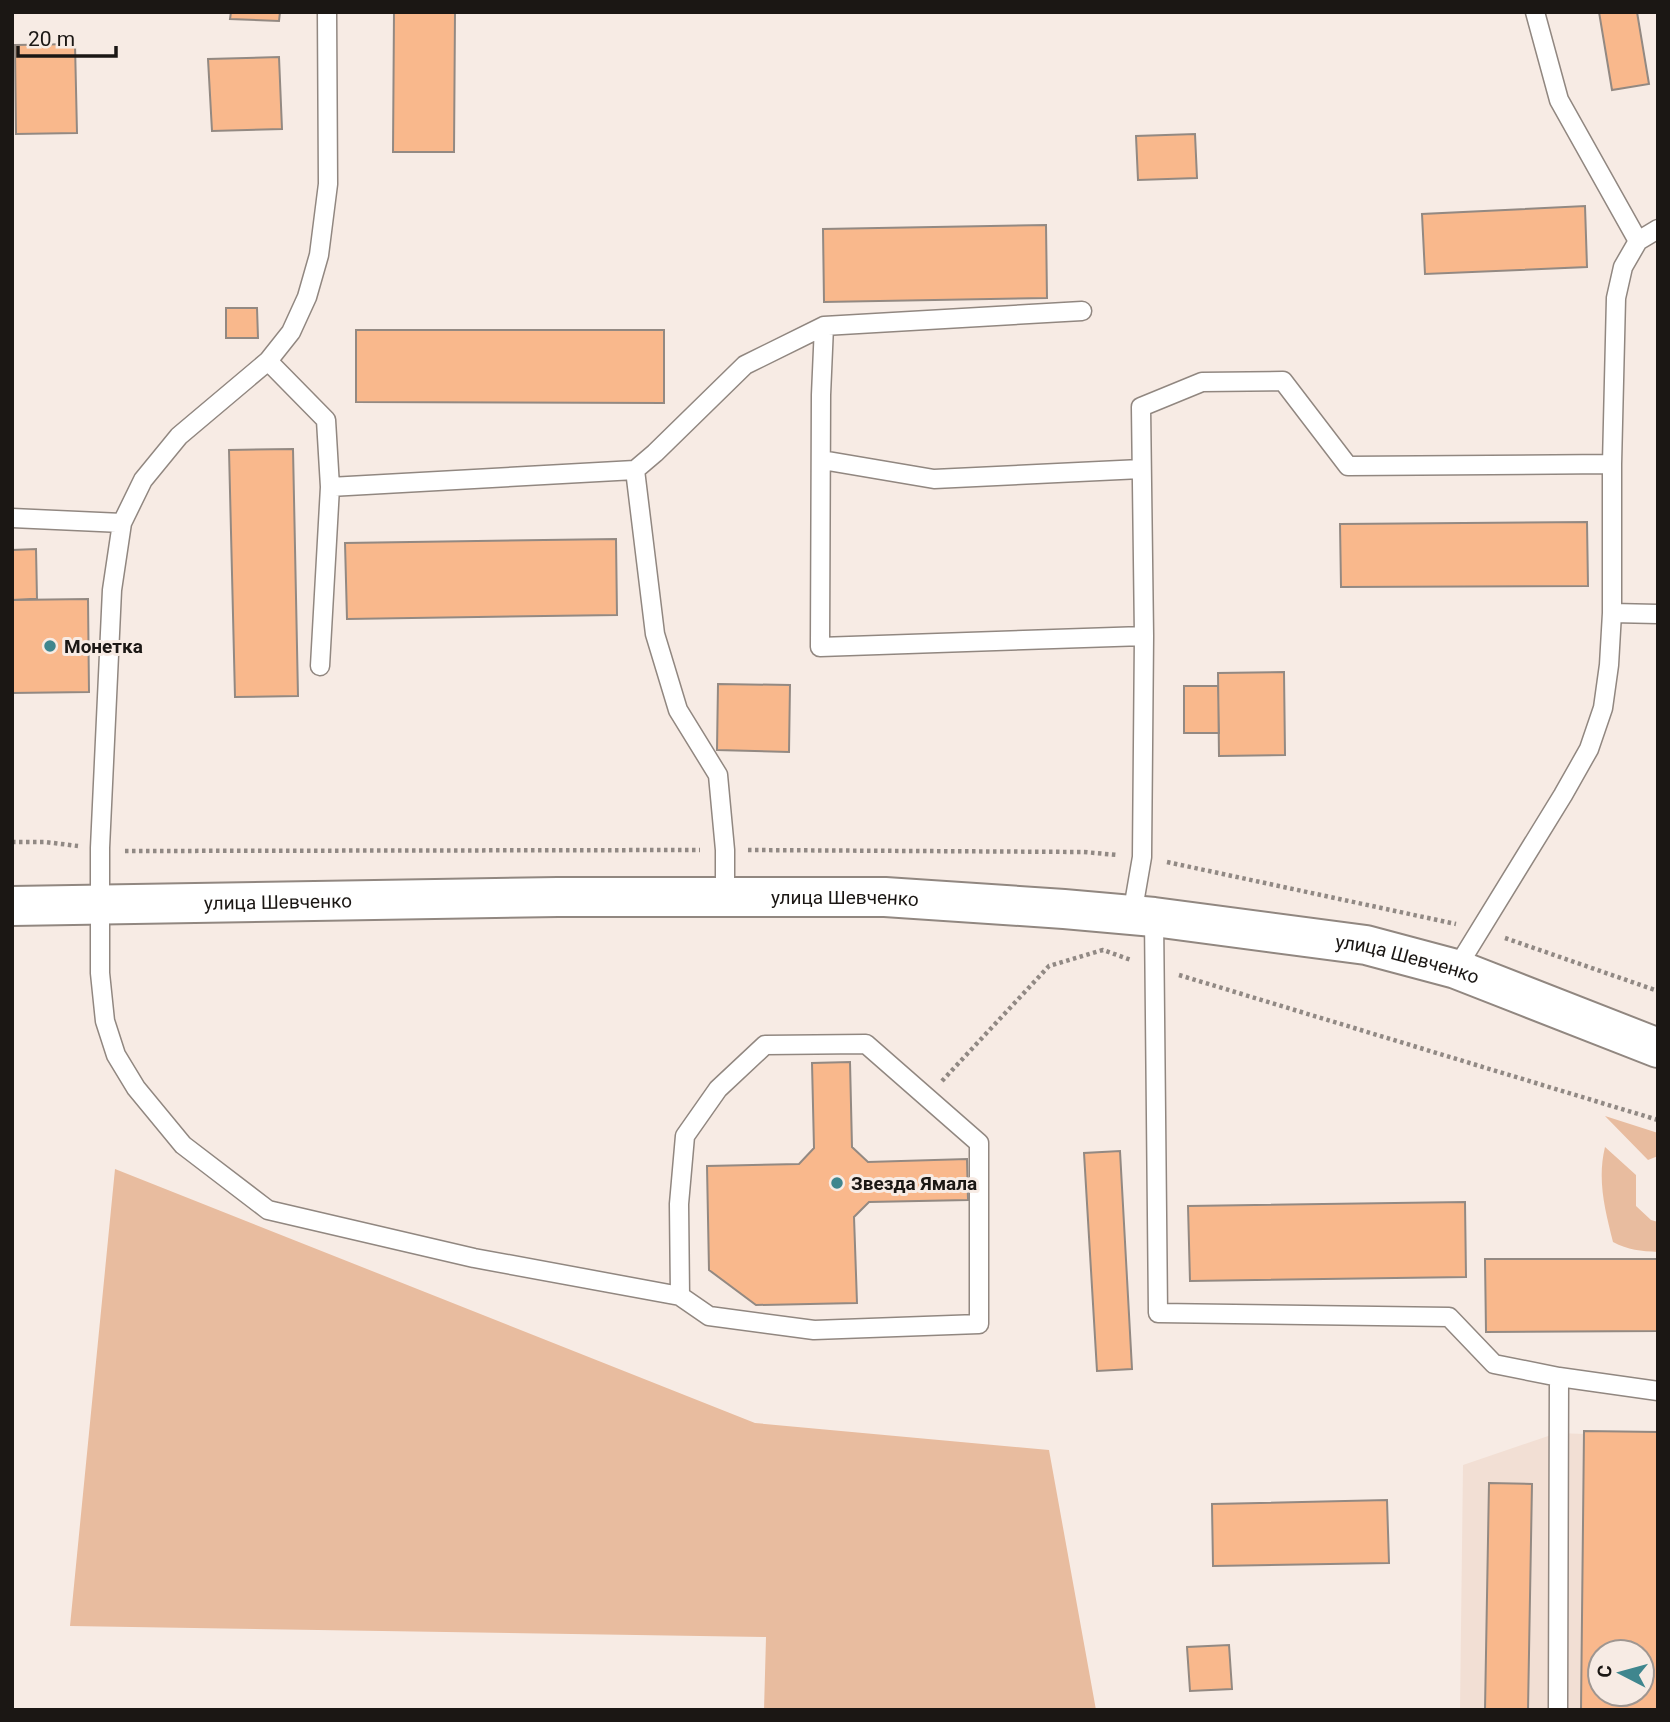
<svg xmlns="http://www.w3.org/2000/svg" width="1670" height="1722" font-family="Roboto,sans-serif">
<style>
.built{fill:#f2dfd4}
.green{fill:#e8bc9f}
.building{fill:#f9b88c;stroke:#938982;stroke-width:2;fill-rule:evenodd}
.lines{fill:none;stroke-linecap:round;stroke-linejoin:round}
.service-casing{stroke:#918780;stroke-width:21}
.tertiary-casing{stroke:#918780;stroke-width:42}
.path{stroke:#918984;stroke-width:4.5;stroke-dasharray:3.5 3.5;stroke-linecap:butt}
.service{stroke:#fff;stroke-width:18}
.tertiary{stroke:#fff;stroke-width:38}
.poi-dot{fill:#3f868e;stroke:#f7ebe4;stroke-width:2.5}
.labels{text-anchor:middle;stroke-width:6;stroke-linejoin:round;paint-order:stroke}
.poi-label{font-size:19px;font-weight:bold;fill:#1b1714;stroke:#f7ebe4;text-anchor:start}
.street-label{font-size:19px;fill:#1b1714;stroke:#f7ebe4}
</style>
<rect width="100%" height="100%" fill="#f7ebe4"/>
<path class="built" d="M1557,1433L1642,1436L1600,1652V1694L1639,1710H1460L1463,1465Z"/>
<path class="green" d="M1605,1116L1658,1133V1156L1648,1160Z
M1605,1147L1636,1175V1206L1651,1220L1658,1222V1252C1641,1251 1628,1250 1613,1242C1605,1210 1597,1180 1605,1147Z
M115,1169L755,1423L1049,1450L1096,1710H764L766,1637L70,1626Z"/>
<path class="building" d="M231,12H280L279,21L230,19Z
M394,12H455L454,152H393Z
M1599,12H1637L1649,84L1612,90Z
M75,44L77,133L16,134L15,45Z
M279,57L282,129L212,131L208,59Z
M1195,134L1197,178L1138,180L1136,136Z
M1585,206L1587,267L1425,274L1422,214Z
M1046,225L1047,298L824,302L823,229Z
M226,308H257L258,338H226Z
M356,330H664V403L356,402Z
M293,449L298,696L235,697L229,450Z
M1587,522L1588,586L1341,587L1340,524Z
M616,539L617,615L347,619L345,543Z
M36,549L37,599L12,600V550Z
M88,599L89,692L12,693V600Z
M1284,672L1285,755L1219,756L1218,673Z
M718,684L790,685L789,752L717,750Z
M1184,686H1218L1219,733H1184Z
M850,1062L852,1147L868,1162L967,1159L968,1200L869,1202L854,1217L857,1303L756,1305L709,1270L707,1166L799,1164L814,1148L812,1063Z
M1120,1151L1132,1369L1097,1371L1084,1153Z
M1465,1202L1466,1277L1190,1281L1188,1206Z
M1485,1259H1658V1331L1486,1332Z
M1584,1431L1658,1432V1710H1581ZM1600,1652H1642V1694H1600Z
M1489,1483L1532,1484L1528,1710H1485Z
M1387,1500L1389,1563L1213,1566L1212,1504Z
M1229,1645L1232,1689L1190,1691L1187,1647Z"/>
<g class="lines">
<defs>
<path id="service" d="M327,12L328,184L319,255L307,297L291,332L268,361L179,436L143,480L122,523L112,590L100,848V973L105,1021L116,1055L136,1088L183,1145L268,1210L474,1258L680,1296L709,1316L814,1330L979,1324V1143L866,1044L765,1045L718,1089L685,1136L679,1204L680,1296
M1535,12L1559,100L1638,241
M824,326L821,395L820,647L1144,636
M268,361L326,420L330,487L320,666
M822,460L934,479L1141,469
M330,487L635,470
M12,518L122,523
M1612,613L1658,614
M725,897V850L718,775L678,710L655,634L635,470L655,453L745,365L824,326L1082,311
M1132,915L1142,857L1144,636L1141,407L1202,382L1283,381L1348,466L1612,464
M1154,917L1158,1313L1449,1317L1494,1364L1559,1377L1658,1391
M1456,969L1563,795L1589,749L1603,708L1609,665L1612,613V464L1616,298L1623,267L1638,241L1658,229
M1558,1710L1559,1377"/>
<g id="tertiary">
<path id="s1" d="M12,906L558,897H885L1064,909L1154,917L1366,945L1456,969L1658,1048"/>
</g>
</defs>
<use href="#service" class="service-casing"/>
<use href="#tertiary" class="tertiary-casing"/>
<path class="path" d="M12,842H45L78,846
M748,850L1084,852L1117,855
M125,851L700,850
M1167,862L1456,924
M1505,938L1658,991
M1179,975L1658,1120
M942,1081L1049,966L1103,950L1131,960"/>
<use href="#service" class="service"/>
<use href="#tertiary" class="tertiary"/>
</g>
<g class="poi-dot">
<circle cx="50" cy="646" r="7"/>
<circle cx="837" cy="1183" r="7"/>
</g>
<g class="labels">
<g class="poi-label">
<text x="64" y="653">Монетка</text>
<text x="851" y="1190">Звезда Ямала</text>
</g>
<g class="street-label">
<text dy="7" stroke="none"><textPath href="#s1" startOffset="833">улица Шевченко</textPath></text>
<text dy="7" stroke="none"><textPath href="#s1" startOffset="266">улица Шевченко</textPath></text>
<text dy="7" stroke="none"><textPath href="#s1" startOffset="1400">улица Шевченко</textPath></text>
</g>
</g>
<rect width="1670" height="1722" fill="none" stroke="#1b1714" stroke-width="28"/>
<g transform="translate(1621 1673) rotate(276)"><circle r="33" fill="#f7ebe4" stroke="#9f9691" stroke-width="2"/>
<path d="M0-5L12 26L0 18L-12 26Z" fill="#3f868e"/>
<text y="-10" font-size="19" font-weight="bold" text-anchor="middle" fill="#1b1714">С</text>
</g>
<path d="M18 46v10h98v-10" fill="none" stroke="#1b1714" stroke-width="3.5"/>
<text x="28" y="46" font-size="21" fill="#1b1714" stroke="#f7ebe4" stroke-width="5" paint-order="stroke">20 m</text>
</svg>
